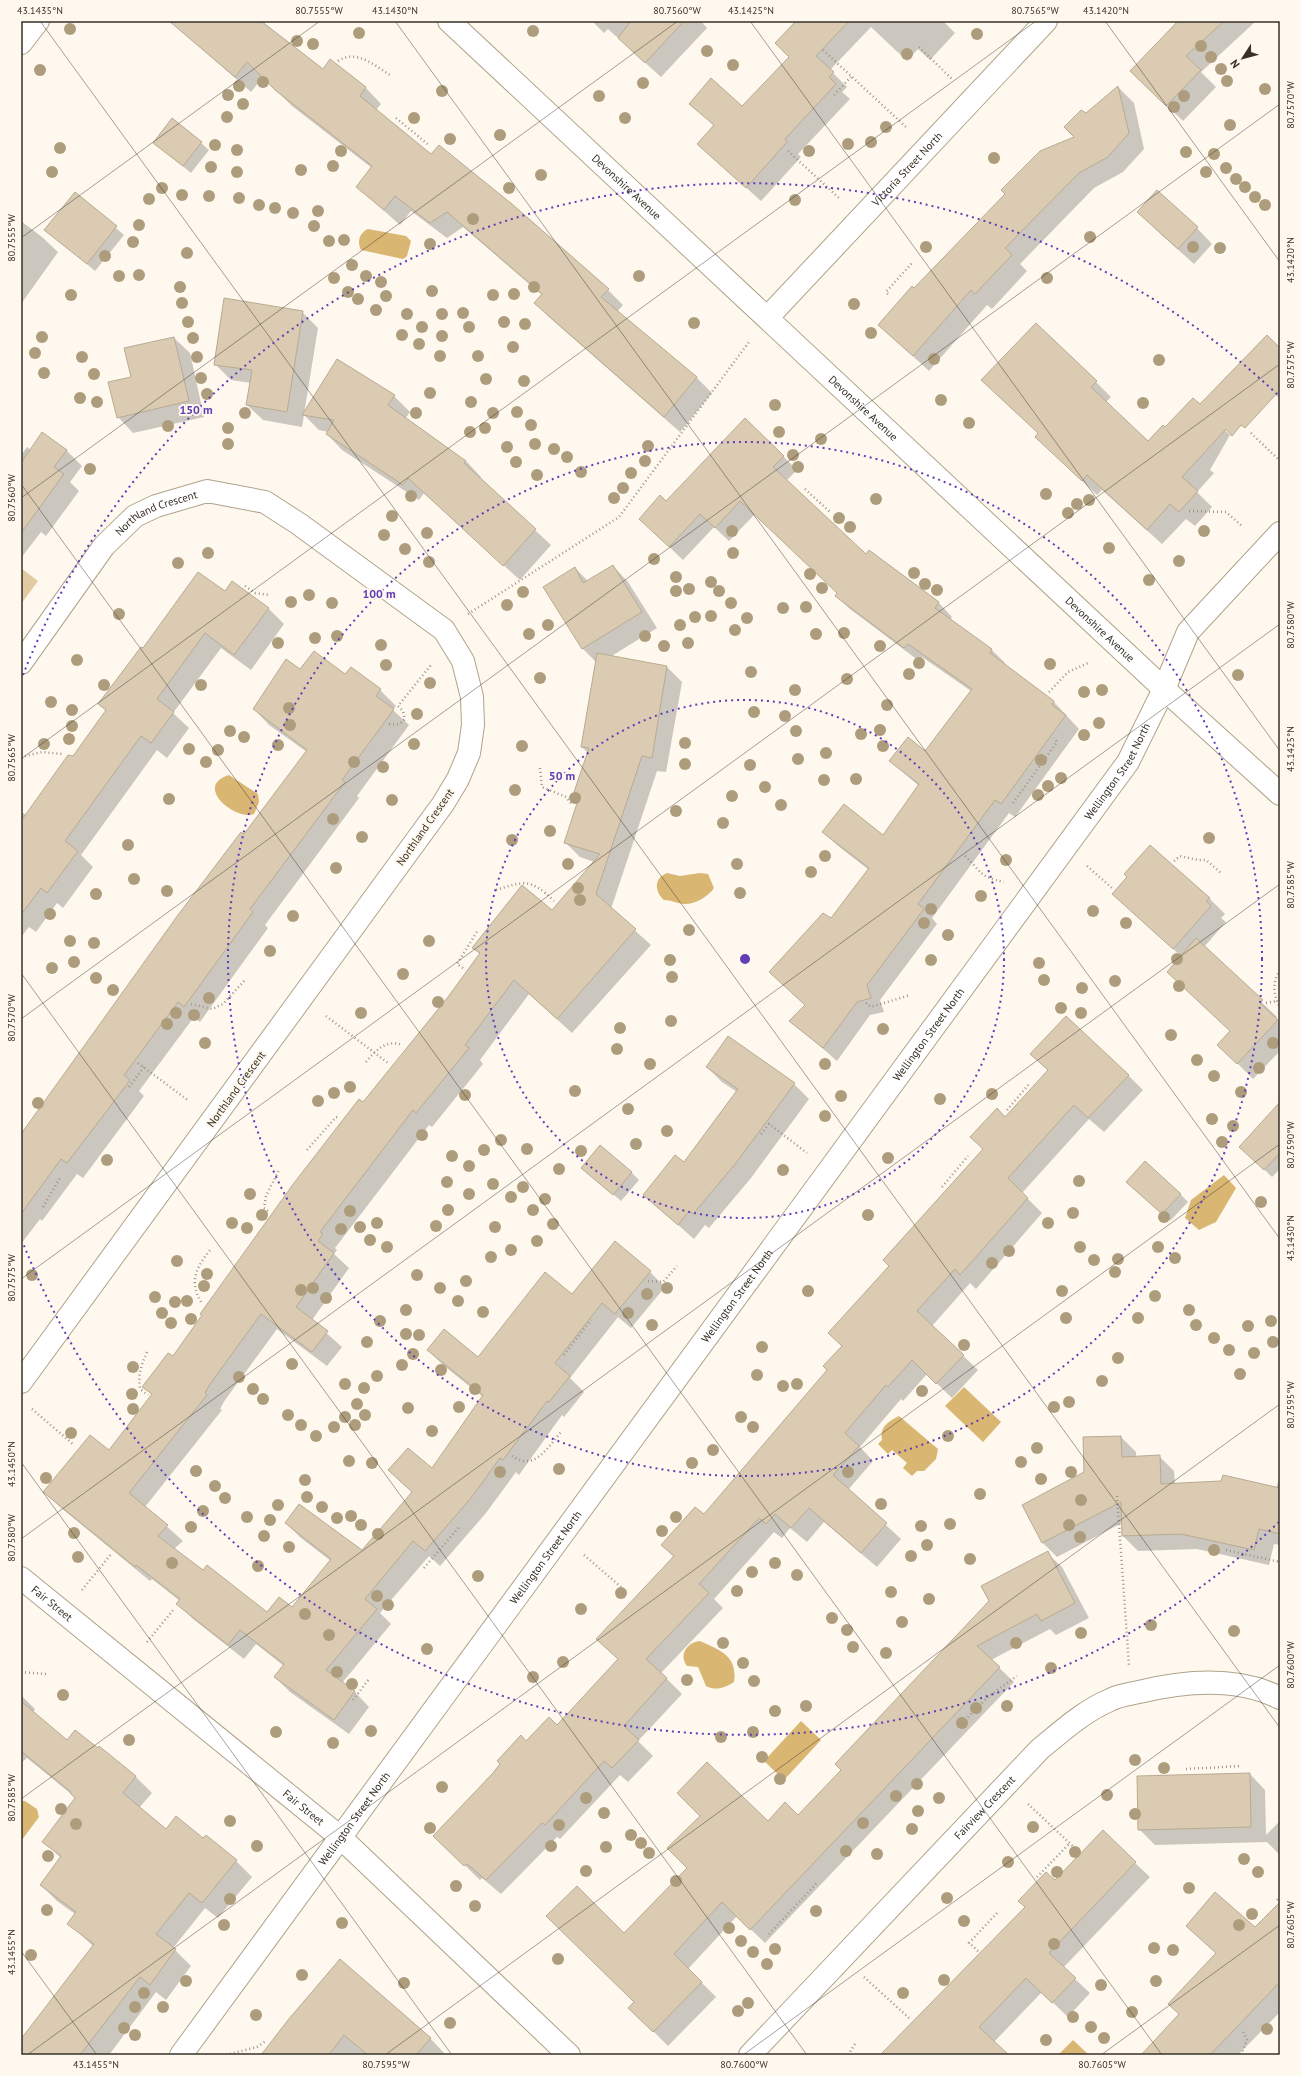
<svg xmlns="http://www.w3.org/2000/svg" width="1301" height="2076" font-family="'PT Sans',sans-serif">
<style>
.green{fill:#e2cba1}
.water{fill:#dab673}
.shadow{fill:#0003}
.building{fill:#dacbb2;stroke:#b9ab92}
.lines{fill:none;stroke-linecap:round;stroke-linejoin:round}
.minor-casing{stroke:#b1a38b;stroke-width:24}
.secondary-casing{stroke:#b1a38b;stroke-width:24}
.path{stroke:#9c968c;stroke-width:2.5;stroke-dasharray:1 3;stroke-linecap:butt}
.minor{stroke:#fff;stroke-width:22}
.secondary{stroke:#fff;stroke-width:22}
.tree{fill:#ae9d7d}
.ticks{fill:none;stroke:#373127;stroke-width:1;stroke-opacity:0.45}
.ring{fill:none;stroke:#613db6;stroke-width:2;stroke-dasharray:2 4}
.labels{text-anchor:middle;stroke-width:4;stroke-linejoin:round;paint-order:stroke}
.street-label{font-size:11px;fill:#373127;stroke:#fef8ee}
.centre{fill:#613db6;stroke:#fef8ee;stroke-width:2}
.ring-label{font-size:12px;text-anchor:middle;font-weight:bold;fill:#613db6;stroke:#fef8ee;stroke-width:4;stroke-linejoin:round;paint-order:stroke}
.neatline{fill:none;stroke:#373127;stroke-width:1.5}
.ticks-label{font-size:10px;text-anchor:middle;fill:#373127}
</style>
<rect width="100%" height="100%" fill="#fef8ee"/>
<path class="green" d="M21,568L38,581L21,604Z"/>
<path class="water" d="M368,229L406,236L411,241L407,256L403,259L361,250C357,242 359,233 368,229Z
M229,775L258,794L259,802L254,814C235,821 193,786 229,775Z
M667,873L680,876L700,873L708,874L714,888C708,897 694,905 683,904C676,903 671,900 664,900C654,891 654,878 667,873Z
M1224,1175L1236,1188L1216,1222L1199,1230L1185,1218L1191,1200Z
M964,1387L1001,1422L983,1442L945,1406Z
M899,1416L938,1449L936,1459L924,1471H917L912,1476L903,1468L907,1463L892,1450L888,1454L878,1444L882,1440C879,1427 889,1421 899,1416Z
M700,1641C720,1650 738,1656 734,1682C724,1688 717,1691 706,1686L698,1667L687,1666C678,1654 688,1642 700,1641Z
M801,1721L821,1740L784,1780L764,1761Z
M21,1801H25L37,1809L39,1817L21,1841Z
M1073,2040L1089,2055H1058Z"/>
<path class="shadow" d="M170,21H261L323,70L330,61L366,88L381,104L376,110L431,156L608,290L623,305L617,312L696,377L712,393L680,432L550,318L535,303L542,295L463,227L447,238L411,211L400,225L357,187L372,168L292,106L263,77L251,92Z
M592,21H701L707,28L661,77L608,29L604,33Z
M799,21H943L955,33L930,60L918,49L907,61L871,27L830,70L847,87L842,92L850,99L798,154L801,157L761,201L713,158L714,126L706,117L742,107L790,57Z
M1179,21H1256L1201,72L1216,87L1183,121L1147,86Z
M1118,87L1134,103L1144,149L1123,172L1094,188L1020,264L1027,271L992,309L987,305L929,371L879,325L914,290L1076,138L1087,115Z
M154,143H201L209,150L191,173Z
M75,193L124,235L95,271L46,230Z
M21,221L42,237L58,252L21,304Z
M1154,228H1197L1212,244L1194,264Z
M302,312L318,328L304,414L394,396L410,412L405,419L466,461L481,477L480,479L551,545L520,580L424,493L419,500L342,450L327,434L328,432L319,430L304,415L302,427L263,420L247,405L251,383L231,380L215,364Z
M174,338L190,353L204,417L133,433L118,417L132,378Z
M1280,375V399L1268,387Z
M1096,382L1111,397L1105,403L1148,443L1165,428L1215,420L1230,435L1210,470L1214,473L1197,492L1212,507L1195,526L1186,519L1162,544L1102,490L1097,495L1036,437Z
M27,447L31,450H66L82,466L70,482L79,491L46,536L41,532L21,558V455Z
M783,456L797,470L786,481L866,556L870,551L939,603L952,617L950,620L992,650L1005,663L1004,665L1054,702L1079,729L1015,817L1009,813L932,918L937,924L880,1000L884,1012L870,1015L837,1061L791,1021L806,1005L831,920L869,870L837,845L823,832L883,836L919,786L890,761L926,752L971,691L922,657L919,661L850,609L836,596L838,593L755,514L729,541L714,527L683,560L640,519L666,502Z
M613,566L628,582L657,628L610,657L667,667L682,682L666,772L657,771L611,909L651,945L572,1033L529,994L480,1060L483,1064L432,1127L429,1125L335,1248L337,1250L334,1254L349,1268L312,1320L342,1347L327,1366L277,1329L225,1400L220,1409L222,1410L145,1507L183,1541L174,1549L203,1572L267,1614L293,1608L331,1561L301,1538L286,1523L362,1551L413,1493L389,1470H432L483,1397L443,1365L428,1350L478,1358L572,1296L650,1272L665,1287L631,1328L618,1317L570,1378L584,1392L564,1417L562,1415L519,1475L516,1472L486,1513L440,1566L429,1556L380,1613L391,1624L342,1683L354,1691L369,1707L349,1734L290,1692L275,1677L284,1666L256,1644L244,1659L193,1619L178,1604L180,1601L152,1579L150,1581L60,1507L45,1492L109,1452L152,1395L144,1387L173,1358L363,1103L448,997L480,954L473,948L552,912L594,862L580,857L565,842L580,797L575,792L588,753L582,747L596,662L582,648L575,568L588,581Z
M225,593L268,608L284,624L251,670L221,648L173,713L189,728L167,758L157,750L81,855L93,867L63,908L57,903L36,932L29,927L21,937V812L27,815L73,757L106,711L100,704L144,650Z
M351,668L380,690L396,706L393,710L409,725L357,796L359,798L265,925L268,928L200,1022L194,1017L139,1091L144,1096L121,1127L83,1178L77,1174L42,1221L40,1219L21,1244V1135L307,752L269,725L254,709L300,670L345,675Z
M1113,894L1209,898L1225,914L1221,918L1226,922L1204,947L1277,1017L1275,1019L1280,1023V1051L1253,1079L1234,1060L1231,1032L1182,957Z
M1031,1054L1128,1075L1143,1090L1104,1132L1089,1119L1022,1193L1042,1213L976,1289L970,1283L932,1326L978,1370L952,1398L927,1374L903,1401L901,1399L860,1447L873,1461L848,1490L901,1539L877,1567L824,1522L807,1542L790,1528L782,1538L774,1532L714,1599L723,1608L661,1673L682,1694L638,1741L653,1756L628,1782L620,1775L560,1839L557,1837L501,1894L482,1878L480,1880L449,1850L527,1742L557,1726L619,1660L674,1557L662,1545L704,1515L828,1370L890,1266L984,1150L1005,1118L1049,1071Z
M707,1067L794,1084L809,1099L751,1178L709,1228L705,1225L694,1239L644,1195L684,1163L737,1092L722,1082Z
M1280,1126V1169L1272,1177L1248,1154Z
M582,1168L631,1172L639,1180L621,1201Z
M1135,1189L1180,1194L1188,1202L1170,1221Z
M1121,1437L1136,1452V1457L1159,1456L1174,1471L1175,1484L1276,1488L1280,1476V1545L1274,1544L1269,1565L1197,1549L1138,1551L1123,1536L1122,1523L1057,1557L1043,1543L1085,1473Z
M1047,1553L1062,1567L1089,1618L1056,1635L1050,1629L991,1660L1014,1682L765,1943L737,1916L688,1969L716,1997L668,2046L630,2008L635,2003L624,1934L768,1822L799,1816Z
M21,1695L35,1709L33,1713L67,1741L98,1750L100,1748L136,1777L152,1793L139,1808L167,1830L203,1839L236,1861L252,1877L218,1918L205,1908L173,1948L191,1966L166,2000L156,1992L109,2055H21V2041L93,1946L68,1923L75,1914L57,1901L41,1885L61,1858L44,1842L76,1798L27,1758L21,1763Z
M1250,1774L1265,1790L1266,1835L1280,1821V1855L1267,1842L1155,1845L1139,1829Z
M1135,1863L1150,1877L1063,1968L1090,1993L1068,2017L1042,1992L994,2042L1008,2055H881L931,2003L932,2004L1055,1882Z
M1280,1903V2012L1238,2055H1142Z
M288,2020L430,2038L445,2054L269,2055Z"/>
<path class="building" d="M169,21H261L323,69L330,59L366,87L360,96L431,154L439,145L512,204L609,289L601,297L697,377L664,417L534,303L542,294L447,212L430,223L395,196L384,210L356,187L372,166L275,90L247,62L235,77Z
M631,21H684L645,63L618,38Z
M796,21H849L816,56L834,72L829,77L836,84L785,139L787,142L746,188L697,144L714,125L689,104L711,78L742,106L789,57L775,43Z
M1178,21H1224L1186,56L1201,70L1166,106L1130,71Z
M1118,86L1129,133L1108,157L1079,173L1005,248L1012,255L975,294L971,290L913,356L878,325L912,286L914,288L1005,194L1001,190L1040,151L1074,137L1064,127L1081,110L1086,113Z
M172,118L202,142L183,166L153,143Z
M1157,190L1198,227L1178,249L1137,212Z
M75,192L117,226L87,264L44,230Z
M224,298L303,311L287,412L246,405L252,370L214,365Z
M1036,323L1097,381L1091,387L1148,441L1163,425L1165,427L1193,398L1200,404L1267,335L1280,348V390L1245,428L1241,425L1232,436L1226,429L1182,477L1198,491L1179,512L1170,504L1147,530L1087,475L1082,481L1035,437L1038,433L981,380Z
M174,337L189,401L117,418L108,382L131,377L124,348Z
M337,359L395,395L388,405L466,461L464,463L536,529L503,566L408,478L403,485L326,434L334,420L302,415Z
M745,418L784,456L773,467L866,554L869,550L939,602L935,608L992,649L990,653L1054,701L1052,705L1066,715L1001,804L995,800L918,904L924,909L867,985L871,998L857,1002L823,1048L789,1021L805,1005L769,972L823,913L831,918L869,868L822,832L844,804L883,835L919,784L889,761L908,737L925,751L972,689L908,644L904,648L835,596L837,593L740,501L715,528L700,514L669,547L639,519L660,495L666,501Z
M42,432L67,450L54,467L64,474L21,533V463Z
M613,565L642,612L582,649L543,587L575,567L583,583Z
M198,572L225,591L232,581L269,608L234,655L205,633L157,699L174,712L151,743L141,736L65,841L78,851L47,893L41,888L21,915V821L68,755L73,756L106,710L98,704L141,647L143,648Z
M314,651L345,674L351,667L381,689L376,696L394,709L342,780L345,782L250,909L253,912L184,1007L178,1002L124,1075L130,1080L106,1112L67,1163L61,1159L21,1214V1134L178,915L241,832L244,834L307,750L253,709L286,659L300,669Z
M597,653L667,666L652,758L642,756L596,894L636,929L557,1019L514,980L465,1045L469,1048L416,1113L413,1110L320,1232L323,1234L318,1241L334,1253L296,1307L328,1331L312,1352L261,1314L210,1384L205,1393L207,1395L129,1493L168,1525L158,1536L203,1570L207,1565L267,1612L279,1597L292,1607L331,1559L285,1523L299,1504L362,1550L412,1492L388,1470L408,1448L432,1468L483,1395L427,1350L444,1329L478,1357L545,1272L572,1294L615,1241L651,1271L615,1314L602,1303L555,1363L570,1376L549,1402L547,1401L503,1460L500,1458L471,1498L425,1551L413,1541L365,1599L377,1609L326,1670L355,1691L334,1720L274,1677L284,1664L240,1630L228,1645L176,1604L180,1599L136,1565L135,1567L43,1492L90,1435L109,1450L152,1394L142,1387L168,1353L173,1356L202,1315L200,1314L294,1183L359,1099L363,1102L448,997L480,953L472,948L522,885L552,910L600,854L564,843L580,794L574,792L589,748L581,747Z
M1150,845L1210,898L1206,901L1211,906L1173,949L1112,894L1127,877L1124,874Z
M1196,938L1263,1000L1260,1003L1278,1020L1237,1064L1217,1045L1230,1031L1167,972Z
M1066,1016L1129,1075L1088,1118L1074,1105L1008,1178L1028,1198L960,1275L955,1269L917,1311L964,1355L936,1384L912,1360L888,1387L886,1385L845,1433L859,1446L833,1475L887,1523L861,1553L809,1508L791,1528L775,1514L766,1524L759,1518L699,1584L709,1593L646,1659L667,1678L624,1726L639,1740L612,1768L604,1761L545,1825L542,1823L486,1880L467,1864L464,1866L433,1836L492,1774L500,1764L497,1761L521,1735L526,1741L549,1717L557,1725L618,1659L596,1639L674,1556L661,1545L695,1507L704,1514L827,1370L823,1366L842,1346L828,1333L889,1266L883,1260L983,1149L970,1137L997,1108L1005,1117L1048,1070L1030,1054Z
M728,1036L795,1083L736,1163L693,1214L689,1211L678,1225L643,1195L675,1155L684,1162L738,1089L706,1067Z
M1280,1102V1153L1264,1170L1239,1147Z
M600,1145L632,1172L613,1195L581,1168Z
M1145,1161L1181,1194L1162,1214L1126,1182Z
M1121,1436L1122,1457L1160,1455L1161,1484L1221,1481L1223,1475L1280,1488V1534L1259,1529L1254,1550L1181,1534L1122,1536L1121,1502L1042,1543L1022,1505L1084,1472L1083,1437Z
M1048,1551L1075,1603L1041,1621L1037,1614L977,1646L1000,1667L750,1930L722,1902L674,1954L702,1982L653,2032L628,2008L634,2002L546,1916L577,1886L624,1933L687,1868L667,1848L700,1816L677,1793L707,1762L768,1821L785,1802L798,1815L841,1770L835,1764L989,1601L981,1586Z
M21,1701L67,1740L75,1730L98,1748L99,1746L136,1776L123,1793L166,1829L176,1816L203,1838L206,1835L237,1860L202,1903L189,1893L156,1934L176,1949L150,1985L140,1977L80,2055H21V2039L94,1944L67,1924L76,1912L40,1885L61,1856L42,1842L75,1798L70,1793L71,1792L21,1751Z
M1250,1773L1251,1827L1138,1830L1137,1776Z
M1103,1830L1136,1862L1049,1953L1076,1978L1052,2003L1026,1978L979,2027L1009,2055H880L1025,1907L1018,1901L1046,1872L1055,1880Z
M1215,1892L1255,1927L1280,1902V1982L1210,2055H1141L1179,2014L1168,2004L1216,1953L1186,1926Z
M340,1959L431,2038L416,2055H368L344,2035L329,2055H261L288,2020Z"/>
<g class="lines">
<defs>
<g id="minor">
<path d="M21,43L38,21"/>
<path id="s1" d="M768,317L1046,21"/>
<path id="s2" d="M21,663L104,546L135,516L156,506L207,491L265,502L299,524L444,630L463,661L472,697L473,725L469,753L458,779L443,804L21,1382"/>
<path id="s3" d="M21,1578L340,1837L569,2055"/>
<path id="s4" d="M181,2055L1128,762L1164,689"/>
<path id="s5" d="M750,2055L1040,1749C1062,1731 1084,1711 1110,1700C1119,1695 1130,1694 1139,1692C1184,1681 1237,1676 1280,1698"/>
</g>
<g id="secondary">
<path id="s6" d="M449,21L1164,689L1280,794"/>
<path d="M1164,689L1188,632L1280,533"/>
</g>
</defs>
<use href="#minor" class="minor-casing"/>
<use href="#secondary" class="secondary-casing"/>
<path class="path" d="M919,47L952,79
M823,50L906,127
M338,61C356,49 374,65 390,75
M834,95L851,77
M396,118L430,146
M788,151L839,198
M888,294L886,292L912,263
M1251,433L1280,461
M805,489L830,512
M1189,511L1226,512L1243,527
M245,586L255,593L270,595
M468,614L619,517L749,342
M1049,692L1068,672L1088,663
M389,724C396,725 400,725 405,719L403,711L398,706L431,665
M21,757L42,752L62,754
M540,768L542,787L566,797L572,805
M1013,803L1057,742L1054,738
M965,856C982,872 979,877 1004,882
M1174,861L1180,856L1198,860H1206L1221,873
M1087,866L1112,888
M496,890C525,881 530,878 554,901
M463,968L457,964L478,930
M1280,970C1272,982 1273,995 1280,1007
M866,1003L871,1007L910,995
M1266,1003L1276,1001
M191,1004L212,1009L223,1004L246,979
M326,1016L388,1063
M366,1062C376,1050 386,1039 403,1045
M138,1063L189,1101
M129,1087L144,1067
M1007,1110L1030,1083
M761,1134L769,1124L807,1153
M307,1150L336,1117L340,1118
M942,1187L968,1156
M43,1207L60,1178
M268,1211L264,1208L266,1196L279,1170
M648,1281L663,1282L677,1266
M201,1302C189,1281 196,1268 210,1250
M147,1352C141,1366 138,1374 140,1389L148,1395
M564,1355L591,1320
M32,1409L74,1445
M512,1456C516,1458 521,1461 524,1461C540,1463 552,1442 561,1432
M1117,1496L1129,1665
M1226,1550L1280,1562
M584,1555L621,1587
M424,1568L460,1526
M82,1590L112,1553
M147,1642L174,1609
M21,1672L46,1674
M353,1700L369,1679
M965,1720L989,1696L1017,1676
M1186,1769L1241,1766
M1028,1804L1077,1850
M1037,1877L1069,1844
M1277,1900L1280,1897
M769,1934L817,1883
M978,1951L969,1943L997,1913
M864,1977L909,2018
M226,2055L257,2047L266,2041
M848,2055L855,2044
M1241,2055L1247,2040L1243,2031"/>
<use href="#minor" class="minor"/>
<use href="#secondary" class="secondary"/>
</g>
<g class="tree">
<circle cx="70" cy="29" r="6"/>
<circle cx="533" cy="31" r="6"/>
<circle cx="359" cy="33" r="6"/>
<circle cx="977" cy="34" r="6"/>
<circle cx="297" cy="41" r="6"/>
<circle cx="313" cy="44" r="6"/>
<circle cx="1201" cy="46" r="6"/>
<circle cx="707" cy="51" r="6"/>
<circle cx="907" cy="54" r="6"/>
<circle cx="1211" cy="57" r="6"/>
<circle cx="733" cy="65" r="6"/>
<circle cx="1221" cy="69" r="6"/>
<circle cx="40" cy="70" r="6"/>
<circle cx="1227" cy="81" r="6"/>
<circle cx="263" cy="82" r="6"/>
<circle cx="643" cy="83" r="6"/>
<circle cx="239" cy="86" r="6"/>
<circle cx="1265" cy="89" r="6"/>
<circle cx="442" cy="91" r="6"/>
<circle cx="228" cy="95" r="6"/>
<circle cx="599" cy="96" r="6"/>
<circle cx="1184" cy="96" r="6"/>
<circle cx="243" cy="104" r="6"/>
<circle cx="1174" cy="107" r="6"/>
<circle cx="227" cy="117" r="6"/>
<circle cx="414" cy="118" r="6"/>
<circle cx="625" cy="118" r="6"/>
<circle cx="1230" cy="125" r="6"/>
<circle cx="886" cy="127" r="6"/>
<circle cx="500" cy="135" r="6"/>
<circle cx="450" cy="139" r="6"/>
<circle cx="871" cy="142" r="6"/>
<circle cx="848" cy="144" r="6"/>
<circle cx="215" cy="145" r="6"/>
<circle cx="60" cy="148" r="6"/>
<circle cx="237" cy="150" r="6"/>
<circle cx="341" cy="151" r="6"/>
<circle cx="809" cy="151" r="6"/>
<circle cx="1186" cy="152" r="6"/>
<circle cx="1214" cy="154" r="6"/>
<circle cx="994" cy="158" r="6"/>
<circle cx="333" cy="166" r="6"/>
<circle cx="211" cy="167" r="6"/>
<circle cx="1226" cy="168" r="6"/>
<circle cx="301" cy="170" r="6"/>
<circle cx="52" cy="172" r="6"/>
<circle cx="237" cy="172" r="6"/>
<circle cx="1206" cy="172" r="6"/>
<circle cx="541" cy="175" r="6"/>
<circle cx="1236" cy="179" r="6"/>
<circle cx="1245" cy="187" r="6"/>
<circle cx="162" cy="188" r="6"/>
<circle cx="509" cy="188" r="6"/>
<circle cx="182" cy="195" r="6"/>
<circle cx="209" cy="196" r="6"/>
<circle cx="1255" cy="197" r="6"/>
<circle cx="239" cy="198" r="6"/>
<circle cx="149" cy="199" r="6"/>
<circle cx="795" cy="200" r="6"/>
<circle cx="259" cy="205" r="6"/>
<circle cx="1265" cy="205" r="6"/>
<circle cx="275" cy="208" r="6"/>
<circle cx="318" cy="211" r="6"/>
<circle cx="293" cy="213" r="6"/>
<circle cx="473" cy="219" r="6"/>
<circle cx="139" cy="225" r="6"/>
<circle cx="314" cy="226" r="6"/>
<circle cx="1090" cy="237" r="6"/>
<circle cx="344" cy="240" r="6"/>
<circle cx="329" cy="241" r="6"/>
<circle cx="133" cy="242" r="6"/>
<circle cx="430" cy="244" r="6"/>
<circle cx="926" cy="247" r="6"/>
<circle cx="1193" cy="247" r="6"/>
<circle cx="1220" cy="248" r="6"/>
<circle cx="187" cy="253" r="6"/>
<circle cx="105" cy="256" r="6"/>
<circle cx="352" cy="265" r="6"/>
<circle cx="139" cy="275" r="6"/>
<circle cx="119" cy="276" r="6"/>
<circle cx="366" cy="276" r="6"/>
<circle cx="639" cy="276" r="6"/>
<circle cx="334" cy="278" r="6"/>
<circle cx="1047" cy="278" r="6"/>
<circle cx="381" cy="282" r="6"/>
<circle cx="180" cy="287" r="6"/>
<circle cx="534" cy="287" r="6"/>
<circle cx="432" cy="291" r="6"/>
<circle cx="348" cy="292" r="6"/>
<circle cx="514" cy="294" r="6"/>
<circle cx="71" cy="295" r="6"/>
<circle cx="493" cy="295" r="6"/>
<circle cx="386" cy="296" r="6"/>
<circle cx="358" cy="299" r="6"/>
<circle cx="182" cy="303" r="6"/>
<circle cx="854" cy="304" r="6"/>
<circle cx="376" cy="310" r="6"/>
<circle cx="463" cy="313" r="6"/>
<circle cx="407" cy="314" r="6"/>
<circle cx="442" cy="314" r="6"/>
<circle cx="188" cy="322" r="6"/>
<circle cx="504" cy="322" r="6"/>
<circle cx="694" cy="323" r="6"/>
<circle cx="525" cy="324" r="6"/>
<circle cx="422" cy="327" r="6"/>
<circle cx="469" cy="327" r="6"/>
<circle cx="871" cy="333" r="6"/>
<circle cx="402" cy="335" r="6"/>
<circle cx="442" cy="336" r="6"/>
<circle cx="42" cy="337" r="6"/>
<circle cx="193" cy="338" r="6"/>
<circle cx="419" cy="344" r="6"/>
<circle cx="513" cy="347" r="6"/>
<circle cx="35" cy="353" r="6"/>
<circle cx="440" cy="356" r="6"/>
<circle cx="478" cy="356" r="6"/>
<circle cx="82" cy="357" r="6"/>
<circle cx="197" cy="357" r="6"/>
<circle cx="934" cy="359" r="6"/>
<circle cx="1159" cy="360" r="6"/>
<circle cx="44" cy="373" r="6"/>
<circle cx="94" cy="374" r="6"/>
<circle cx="201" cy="378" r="6"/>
<circle cx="486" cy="379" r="6"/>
<circle cx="524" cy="381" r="6"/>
<circle cx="430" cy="393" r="6"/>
<circle cx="207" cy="394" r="6"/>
<circle cx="80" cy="398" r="6"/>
<circle cx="941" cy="400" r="6"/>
<circle cx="97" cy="402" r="6"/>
<circle cx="471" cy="402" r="6"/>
<circle cx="1143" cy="403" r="6"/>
<circle cx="775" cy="405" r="6"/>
<circle cx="517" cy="412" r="6"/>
<circle cx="245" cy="413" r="6"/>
<circle cx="416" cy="413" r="6"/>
<circle cx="493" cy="413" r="6"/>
<circle cx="969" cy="423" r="6"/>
<circle cx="531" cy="425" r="6"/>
<circle cx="168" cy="426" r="6"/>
<circle cx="228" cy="428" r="6"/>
<circle cx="485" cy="428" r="6"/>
<circle cx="470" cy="432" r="6"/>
<circle cx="779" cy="432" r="6"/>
<circle cx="821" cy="439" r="6"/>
<circle cx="228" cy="444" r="6"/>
<circle cx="535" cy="444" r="6"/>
<circle cx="648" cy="446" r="6"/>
<circle cx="507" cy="447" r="6"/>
<circle cx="554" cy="449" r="6"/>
<circle cx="793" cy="455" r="6"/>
<circle cx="567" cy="457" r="6"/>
<circle cx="645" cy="461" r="6"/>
<circle cx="516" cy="462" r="6"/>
<circle cx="798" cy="467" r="6"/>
<circle cx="90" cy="469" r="6"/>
<circle cx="581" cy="472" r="6"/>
<circle cx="631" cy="473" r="6"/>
<circle cx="537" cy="475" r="6"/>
<circle cx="623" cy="488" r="6"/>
<circle cx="1046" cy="494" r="6"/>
<circle cx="411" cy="496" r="6"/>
<circle cx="614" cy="498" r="6"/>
<circle cx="876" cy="499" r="6"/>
<circle cx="1089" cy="500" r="6"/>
<circle cx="1077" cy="504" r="6"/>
<circle cx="1068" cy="513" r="6"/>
<circle cx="392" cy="516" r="6"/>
<circle cx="839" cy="518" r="6"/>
<circle cx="850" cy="527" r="6"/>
<circle cx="732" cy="531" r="6"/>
<circle cx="1204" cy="531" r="6"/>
<circle cx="427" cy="533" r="6"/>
<circle cx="384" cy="535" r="6"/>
<circle cx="1109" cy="548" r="6"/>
<circle cx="405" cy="549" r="6"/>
<circle cx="208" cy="553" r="6"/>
<circle cx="733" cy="553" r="6"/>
<circle cx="654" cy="559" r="6"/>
<circle cx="1179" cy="561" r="6"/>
<circle cx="429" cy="562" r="6"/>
<circle cx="178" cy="563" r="6"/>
<circle cx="914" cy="573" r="6"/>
<circle cx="810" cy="574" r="6"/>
<circle cx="676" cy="577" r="6"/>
<circle cx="1149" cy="580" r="6"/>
<circle cx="711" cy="582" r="6"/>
<circle cx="925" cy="584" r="6"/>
<circle cx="822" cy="588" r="6"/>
<circle cx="689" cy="589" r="6"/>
<circle cx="937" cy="590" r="6"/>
<circle cx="676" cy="591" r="6"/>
<circle cx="719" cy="591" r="6"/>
<circle cx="523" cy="592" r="6"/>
<circle cx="309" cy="595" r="6"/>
<circle cx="291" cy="602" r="6"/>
<circle cx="332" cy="603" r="6"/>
<circle cx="731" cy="603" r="6"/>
<circle cx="507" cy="605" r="6"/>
<circle cx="806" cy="607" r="6"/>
<circle cx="783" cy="608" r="6"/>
<circle cx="119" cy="614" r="6"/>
<circle cx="711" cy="616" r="6"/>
<circle cx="695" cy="617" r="6"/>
<circle cx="747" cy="618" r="6"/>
<circle cx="548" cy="625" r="6"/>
<circle cx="680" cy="625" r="6"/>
<circle cx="735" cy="630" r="6"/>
<circle cx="844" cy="633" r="6"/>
<circle cx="529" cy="634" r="6"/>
<circle cx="816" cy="634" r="6"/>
<circle cx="337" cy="636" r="6"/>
<circle cx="645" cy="636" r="6"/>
<circle cx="315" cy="638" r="6"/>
<circle cx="278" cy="643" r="6"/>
<circle cx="688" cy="643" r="6"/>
<circle cx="381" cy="645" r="6"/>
<circle cx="664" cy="646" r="6"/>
<circle cx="880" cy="646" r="6"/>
<circle cx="77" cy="660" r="6"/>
<circle cx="919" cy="663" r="6"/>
<circle cx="1050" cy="664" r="6"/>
<circle cx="386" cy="665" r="6"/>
<circle cx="751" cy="672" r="6"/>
<circle cx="909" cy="674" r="6"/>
<circle cx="1238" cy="675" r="6"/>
<circle cx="540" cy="678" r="6"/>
<circle cx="847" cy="679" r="6"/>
<circle cx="430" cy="683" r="6"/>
<circle cx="104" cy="685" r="6"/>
<circle cx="201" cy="685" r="6"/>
<circle cx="795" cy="690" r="6"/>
<circle cx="1102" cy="690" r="6"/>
<circle cx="1084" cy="692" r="6"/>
<circle cx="51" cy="702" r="6"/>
<circle cx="887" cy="705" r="6"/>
<circle cx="289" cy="708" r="6"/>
<circle cx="72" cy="710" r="6"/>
<circle cx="754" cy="712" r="6"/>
<circle cx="417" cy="714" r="6"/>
<circle cx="785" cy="716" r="6"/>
<circle cx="1099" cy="723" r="6"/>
<circle cx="290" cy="725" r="6"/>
<circle cx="72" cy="726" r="6"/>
<circle cx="880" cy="730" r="6"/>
<circle cx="230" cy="731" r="6"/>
<circle cx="796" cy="731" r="6"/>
<circle cx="861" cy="734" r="6"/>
<circle cx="1084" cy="735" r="6"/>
<circle cx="244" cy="737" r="6"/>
<circle cx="69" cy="739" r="6"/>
<circle cx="685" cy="743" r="6"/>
<circle cx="44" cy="744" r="6"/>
<circle cx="414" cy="744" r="6"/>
<circle cx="278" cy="745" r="6"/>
<circle cx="522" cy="746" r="6"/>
<circle cx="883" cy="746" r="6"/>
<circle cx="189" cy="749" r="6"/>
<circle cx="218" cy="750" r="6"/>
<circle cx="826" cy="753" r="6"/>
<circle cx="798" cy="759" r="6"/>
<circle cx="1041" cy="760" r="6"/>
<circle cx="206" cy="762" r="6"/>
<circle cx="354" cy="762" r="6"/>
<circle cx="685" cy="764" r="6"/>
<circle cx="750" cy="765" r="6"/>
<circle cx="383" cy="767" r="6"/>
<circle cx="1061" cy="778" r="6"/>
<circle cx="856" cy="779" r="6"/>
<circle cx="824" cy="780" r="6"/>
<circle cx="1048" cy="786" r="6"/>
<circle cx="765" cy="787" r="6"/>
<circle cx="515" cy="790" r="6"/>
<circle cx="1038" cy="795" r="6"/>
<circle cx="732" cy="796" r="6"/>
<circle cx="575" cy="798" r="6"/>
<circle cx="169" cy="799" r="6"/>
<circle cx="392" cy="800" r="6"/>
<circle cx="781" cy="805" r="6"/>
<circle cx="676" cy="811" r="6"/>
<circle cx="333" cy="819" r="6"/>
<circle cx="723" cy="823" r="6"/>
<circle cx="550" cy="831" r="6"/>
<circle cx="362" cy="837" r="6"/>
<circle cx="1209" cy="838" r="6"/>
<circle cx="512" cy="840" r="6"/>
<circle cx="128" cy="845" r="6"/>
<circle cx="825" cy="856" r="6"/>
<circle cx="1006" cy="860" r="6"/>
<circle cx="568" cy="864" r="6"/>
<circle cx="737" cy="864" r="6"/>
<circle cx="336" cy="868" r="6"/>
<circle cx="811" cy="872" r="6"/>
<circle cx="134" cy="879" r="6"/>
<circle cx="578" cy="888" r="6"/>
<circle cx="167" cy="891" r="6"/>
<circle cx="740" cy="893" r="6"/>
<circle cx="96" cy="894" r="6"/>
<circle cx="981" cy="896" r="6"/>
<circle cx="580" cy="900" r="6"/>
<circle cx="931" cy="909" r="6"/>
<circle cx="1093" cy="911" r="6"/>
<circle cx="50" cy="914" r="6"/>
<circle cx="293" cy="916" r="6"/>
<circle cx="924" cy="923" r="6"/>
<circle cx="1126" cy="923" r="6"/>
<circle cx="689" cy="930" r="6"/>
<circle cx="948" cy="935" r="6"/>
<circle cx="70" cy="941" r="6"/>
<circle cx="429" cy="941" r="6"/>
<circle cx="94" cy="943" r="6"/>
<circle cx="270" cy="951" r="6"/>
<circle cx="1177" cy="959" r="6"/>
<circle cx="670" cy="960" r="6"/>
<circle cx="931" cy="960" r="6"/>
<circle cx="74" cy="962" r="6"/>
<circle cx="1039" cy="963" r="6"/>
<circle cx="52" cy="968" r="6"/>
<circle cx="403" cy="974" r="6"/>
<circle cx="672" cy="977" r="6"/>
<circle cx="96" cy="978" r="6"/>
<circle cx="1044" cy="980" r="6"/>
<circle cx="1115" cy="981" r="6"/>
<circle cx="1179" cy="986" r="6"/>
<circle cx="1082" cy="988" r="6"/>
<circle cx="113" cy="990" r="6"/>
<circle cx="209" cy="998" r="6"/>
<circle cx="438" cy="1002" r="6"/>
<circle cx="1061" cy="1008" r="6"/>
<circle cx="176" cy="1013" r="6"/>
<circle cx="361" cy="1013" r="6"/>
<circle cx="1081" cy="1013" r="6"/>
<circle cx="194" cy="1015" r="6"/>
<circle cx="671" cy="1021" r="6"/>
<circle cx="167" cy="1024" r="6"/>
<circle cx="620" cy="1028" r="6"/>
<circle cx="883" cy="1029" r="6"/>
<circle cx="1171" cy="1035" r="6"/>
<circle cx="205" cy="1043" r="6"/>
<circle cx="1273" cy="1043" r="6"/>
<circle cx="617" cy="1049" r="6"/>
<circle cx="1197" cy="1060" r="6"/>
<circle cx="650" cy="1064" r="6"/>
<circle cx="825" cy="1064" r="6"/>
<circle cx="1259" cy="1068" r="6"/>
<circle cx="1214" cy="1076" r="6"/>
<circle cx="350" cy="1087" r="6"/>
<circle cx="575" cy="1091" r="6"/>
<circle cx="1241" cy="1092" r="6"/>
<circle cx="334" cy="1093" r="6"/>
<circle cx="992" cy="1094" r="6"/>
<circle cx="465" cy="1095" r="6"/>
<circle cx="841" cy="1096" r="6"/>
<circle cx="940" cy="1099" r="6"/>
<circle cx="318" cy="1101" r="6"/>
<circle cx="38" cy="1103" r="6"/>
<circle cx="628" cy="1109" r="6"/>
<circle cx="825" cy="1116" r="6"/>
<circle cx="1212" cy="1119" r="6"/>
<circle cx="1233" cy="1126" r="6"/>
<circle cx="667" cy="1131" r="6"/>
<circle cx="422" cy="1135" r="6"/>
<circle cx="501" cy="1140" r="6"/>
<circle cx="1222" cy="1142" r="6"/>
<circle cx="636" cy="1144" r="6"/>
<circle cx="527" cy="1149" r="6"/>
<circle cx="484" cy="1150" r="6"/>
<circle cx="581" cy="1151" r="6"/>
<circle cx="452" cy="1156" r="6"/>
<circle cx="888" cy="1158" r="6"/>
<circle cx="107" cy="1160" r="6"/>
<circle cx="469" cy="1166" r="6"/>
<circle cx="559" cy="1169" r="6"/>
<circle cx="783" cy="1170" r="6"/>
<circle cx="1079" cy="1181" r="6"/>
<circle cx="447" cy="1182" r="6"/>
<circle cx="493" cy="1184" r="6"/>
<circle cx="523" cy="1187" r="6"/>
<circle cx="250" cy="1194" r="6"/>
<circle cx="469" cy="1194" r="6"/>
<circle cx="511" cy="1197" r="6"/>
<circle cx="545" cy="1199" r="6"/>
<circle cx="1261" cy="1202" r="6"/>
<circle cx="448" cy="1210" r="6"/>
<circle cx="533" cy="1210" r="6"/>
<circle cx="350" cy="1211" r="6"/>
<circle cx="1073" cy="1213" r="6"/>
<circle cx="262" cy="1215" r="6"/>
<circle cx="868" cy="1215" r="6"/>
<circle cx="1164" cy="1217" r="6"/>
<circle cx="232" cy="1223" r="6"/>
<circle cx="377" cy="1223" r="6"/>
<circle cx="1048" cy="1223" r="6"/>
<circle cx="553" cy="1224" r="6"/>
<circle cx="436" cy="1226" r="6"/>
<circle cx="360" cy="1227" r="6"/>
<circle cx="495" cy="1227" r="6"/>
<circle cx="247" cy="1228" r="6"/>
<circle cx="341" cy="1229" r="6"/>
<circle cx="370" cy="1240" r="6"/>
<circle cx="537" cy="1241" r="6"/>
<circle cx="387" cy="1247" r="6"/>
<circle cx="1080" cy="1247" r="6"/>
<circle cx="1158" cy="1247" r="6"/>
<circle cx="511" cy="1250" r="6"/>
<circle cx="1009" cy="1251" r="6"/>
<circle cx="491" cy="1257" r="6"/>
<circle cx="1175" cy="1258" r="6"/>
<circle cx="1118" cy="1259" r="6"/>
<circle cx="1094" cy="1260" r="6"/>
<circle cx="177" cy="1261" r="6"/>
<circle cx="992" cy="1263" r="6"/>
<circle cx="1115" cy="1272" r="6"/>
<circle cx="207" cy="1274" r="6"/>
<circle cx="32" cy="1275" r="6"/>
<circle cx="417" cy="1275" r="6"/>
<circle cx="466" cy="1281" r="6"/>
<circle cx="204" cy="1286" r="6"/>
<circle cx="313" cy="1288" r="6"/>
<circle cx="440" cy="1288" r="6"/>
<circle cx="667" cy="1288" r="6"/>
<circle cx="301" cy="1290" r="6"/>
<circle cx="808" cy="1291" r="6"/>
<circle cx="1062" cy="1291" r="6"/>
<circle cx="647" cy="1294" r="6"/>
<circle cx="1155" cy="1296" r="6"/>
<circle cx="155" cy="1297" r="6"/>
<circle cx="326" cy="1298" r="6"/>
<circle cx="187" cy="1301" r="6"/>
<circle cx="458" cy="1301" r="6"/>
<circle cx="175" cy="1302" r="6"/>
<circle cx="406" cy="1310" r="6"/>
<circle cx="1189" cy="1310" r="6"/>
<circle cx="483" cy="1312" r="6"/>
<circle cx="162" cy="1313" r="6"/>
<circle cx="628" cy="1313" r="6"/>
<circle cx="1066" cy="1318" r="6"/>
<circle cx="1138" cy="1318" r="6"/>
<circle cx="191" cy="1319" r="6"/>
<circle cx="380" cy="1321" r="6"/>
<circle cx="1271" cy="1321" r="6"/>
<circle cx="171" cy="1323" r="6"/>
<circle cx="652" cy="1325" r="6"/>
<circle cx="1196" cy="1325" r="6"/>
<circle cx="1248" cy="1326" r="6"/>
<circle cx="406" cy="1334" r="6"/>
<circle cx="419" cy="1335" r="6"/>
<circle cx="1214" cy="1338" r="6"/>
<circle cx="367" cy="1342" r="6"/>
<circle cx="1273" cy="1342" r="6"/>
<circle cx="964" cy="1345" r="6"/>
<circle cx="762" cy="1347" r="6"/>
<circle cx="1229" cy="1350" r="6"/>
<circle cx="1254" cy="1353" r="6"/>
<circle cx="413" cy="1354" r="6"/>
<circle cx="1118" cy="1358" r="6"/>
<circle cx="292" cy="1364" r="6"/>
<circle cx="402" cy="1365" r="6"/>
<circle cx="133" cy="1367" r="6"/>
<circle cx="441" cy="1370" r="6"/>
<circle cx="1240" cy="1374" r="6"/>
<circle cx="757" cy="1375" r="6"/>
<circle cx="377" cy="1376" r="6"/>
<circle cx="239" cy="1377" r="6"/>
<circle cx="1102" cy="1381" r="6"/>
<circle cx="345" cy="1384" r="6"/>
<circle cx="797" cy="1384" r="6"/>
<circle cx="783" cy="1386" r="6"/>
<circle cx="364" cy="1388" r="6"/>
<circle cx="253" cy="1389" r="6"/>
<circle cx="475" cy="1389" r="6"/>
<circle cx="922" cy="1391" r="6"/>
<circle cx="132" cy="1394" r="6"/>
<circle cx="263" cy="1399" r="6"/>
<circle cx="1069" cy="1402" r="6"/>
<circle cx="357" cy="1404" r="6"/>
<circle cx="459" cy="1407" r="6"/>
<circle cx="1054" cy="1407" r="6"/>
<circle cx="408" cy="1408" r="6"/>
<circle cx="133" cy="1409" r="6"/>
<circle cx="288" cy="1415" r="6"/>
<circle cx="365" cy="1415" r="6"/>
<circle cx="345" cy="1417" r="6"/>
<circle cx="741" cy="1417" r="6"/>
<circle cx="301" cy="1425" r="6"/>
<circle cx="355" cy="1425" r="6"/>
<circle cx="334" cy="1427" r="6"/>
<circle cx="753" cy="1427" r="6"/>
<circle cx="432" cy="1431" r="6"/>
<circle cx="71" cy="1433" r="6"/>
<circle cx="316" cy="1436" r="6"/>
<circle cx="948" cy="1436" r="6"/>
<circle cx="1037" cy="1448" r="6"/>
<circle cx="713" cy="1450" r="6"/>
<circle cx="349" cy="1461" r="6"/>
<circle cx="1021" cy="1462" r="6"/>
<circle cx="372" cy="1463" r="6"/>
<circle cx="692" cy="1463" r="6"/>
<circle cx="559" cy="1469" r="6"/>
<circle cx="196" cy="1471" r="6"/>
<circle cx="500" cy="1472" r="6"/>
<circle cx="848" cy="1472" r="6"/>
<circle cx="1071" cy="1472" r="6"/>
<circle cx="46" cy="1478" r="6"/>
<circle cx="1041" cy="1479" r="6"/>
<circle cx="305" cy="1480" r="6"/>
<circle cx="215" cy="1486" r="6"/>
<circle cx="980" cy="1494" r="6"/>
<circle cx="307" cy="1497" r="6"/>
<circle cx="225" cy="1498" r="6"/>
<circle cx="1081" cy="1500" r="6"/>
<circle cx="881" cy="1504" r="6"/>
<circle cx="278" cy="1505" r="6"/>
<circle cx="322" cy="1507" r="6"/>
<circle cx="203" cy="1511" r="6"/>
<circle cx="351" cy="1516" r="6"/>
<circle cx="247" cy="1517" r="6"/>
<circle cx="676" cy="1517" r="6"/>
<circle cx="337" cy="1518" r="6"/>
<circle cx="270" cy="1520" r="6"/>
<circle cx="950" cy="1524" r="6"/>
<circle cx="361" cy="1525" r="6"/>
<circle cx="1069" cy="1525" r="6"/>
<circle cx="921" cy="1526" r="6"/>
<circle cx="191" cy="1527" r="6"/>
<circle cx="662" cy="1531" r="6"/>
<circle cx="74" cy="1533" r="6"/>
<circle cx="378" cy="1534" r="6"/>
<circle cx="264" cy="1536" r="6"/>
<circle cx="1080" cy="1537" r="6"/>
<circle cx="927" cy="1545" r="6"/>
<circle cx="289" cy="1547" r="6"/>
<circle cx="1214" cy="1550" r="6"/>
<circle cx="911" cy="1556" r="6"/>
<circle cx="78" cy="1557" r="6"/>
<circle cx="970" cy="1559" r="6"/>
<circle cx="172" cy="1563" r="6"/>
<circle cx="775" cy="1563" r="6"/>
<circle cx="258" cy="1566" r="6"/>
<circle cx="752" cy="1572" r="6"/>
<circle cx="797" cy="1575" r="6"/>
<circle cx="478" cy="1576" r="6"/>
<circle cx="737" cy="1591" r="6"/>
<circle cx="891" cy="1592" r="6"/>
<circle cx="621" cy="1593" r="6"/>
<circle cx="377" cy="1596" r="6"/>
<circle cx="929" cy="1599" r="6"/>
<circle cx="388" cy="1605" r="6"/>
<circle cx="581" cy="1609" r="6"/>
<circle cx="305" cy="1614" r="6"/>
<circle cx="832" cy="1618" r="6"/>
<circle cx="902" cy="1622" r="6"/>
<circle cx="1151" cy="1625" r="6"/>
<circle cx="847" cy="1630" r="6"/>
<circle cx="1234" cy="1631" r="6"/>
<circle cx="1081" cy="1633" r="6"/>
<circle cx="329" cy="1635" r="6"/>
<circle cx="723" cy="1643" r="6"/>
<circle cx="1016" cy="1643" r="6"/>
<circle cx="853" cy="1647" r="6"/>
<circle cx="427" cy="1649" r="6"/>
<circle cx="886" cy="1653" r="6"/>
<circle cx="563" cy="1662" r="6"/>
<circle cx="743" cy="1663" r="6"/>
<circle cx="1051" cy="1668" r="6"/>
<circle cx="337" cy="1672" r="6"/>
<circle cx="533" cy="1677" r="6"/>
<circle cx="687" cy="1680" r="6"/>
<circle cx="754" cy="1681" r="6"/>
<circle cx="352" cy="1684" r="6"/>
<circle cx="63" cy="1695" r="6"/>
<circle cx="806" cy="1706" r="6"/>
<circle cx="1007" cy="1706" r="6"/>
<circle cx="976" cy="1708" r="6"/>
<circle cx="775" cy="1711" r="6"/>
<circle cx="962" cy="1723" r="6"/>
<circle cx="371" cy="1731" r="6"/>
<circle cx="276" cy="1732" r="6"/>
<circle cx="753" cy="1732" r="6"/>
<circle cx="721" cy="1737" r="6"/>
<circle cx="129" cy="1740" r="6"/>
<circle cx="333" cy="1743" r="6"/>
<circle cx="762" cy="1757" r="6"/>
<circle cx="1135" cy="1760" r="6"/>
<circle cx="1164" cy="1768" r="6"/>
<circle cx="780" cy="1779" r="6"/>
<circle cx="917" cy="1784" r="6"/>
<circle cx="442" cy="1787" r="6"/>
<circle cx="1107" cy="1795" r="6"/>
<circle cx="896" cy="1796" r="6"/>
<circle cx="586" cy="1798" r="6"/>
<circle cx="939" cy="1798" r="6"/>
<circle cx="61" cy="1809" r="6"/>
<circle cx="918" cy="1811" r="6"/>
<circle cx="604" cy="1813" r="6"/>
<circle cx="1135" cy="1814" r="6"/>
<circle cx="230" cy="1821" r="6"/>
<circle cx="863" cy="1823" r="6"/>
<circle cx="76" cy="1824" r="6"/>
<circle cx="559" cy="1825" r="6"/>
<circle cx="1033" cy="1827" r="6"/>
<circle cx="430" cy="1828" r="6"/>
<circle cx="912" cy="1829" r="6"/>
<circle cx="631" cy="1835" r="6"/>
<circle cx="641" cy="1843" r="6"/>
<circle cx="257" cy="1846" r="6"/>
<circle cx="551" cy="1846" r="6"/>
<circle cx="606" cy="1847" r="6"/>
<circle cx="846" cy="1851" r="6"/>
<circle cx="1075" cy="1852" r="6"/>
<circle cx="649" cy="1853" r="6"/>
<circle cx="877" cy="1854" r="6"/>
<circle cx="48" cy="1856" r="6"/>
<circle cx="1244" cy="1859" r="6"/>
<circle cx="1008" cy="1862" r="6"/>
<circle cx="586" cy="1871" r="6"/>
<circle cx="1057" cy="1872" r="6"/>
<circle cx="1258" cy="1872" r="6"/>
<circle cx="676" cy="1881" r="6"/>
<circle cx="456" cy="1886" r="6"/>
<circle cx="1189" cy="1888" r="6"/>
<circle cx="947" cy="1898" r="6"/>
<circle cx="230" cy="1899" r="6"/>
<circle cx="475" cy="1906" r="6"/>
<circle cx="47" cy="1910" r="6"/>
<circle cx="816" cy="1911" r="6"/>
<circle cx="1252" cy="1914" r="6"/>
<circle cx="964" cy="1921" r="6"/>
<circle cx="342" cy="1923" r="6"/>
<circle cx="224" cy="1925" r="6"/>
<circle cx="1239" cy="1925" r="6"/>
<circle cx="729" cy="1928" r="6"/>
<circle cx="741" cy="1941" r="6"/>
<circle cx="1054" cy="1944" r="6"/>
<circle cx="1154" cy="1948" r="6"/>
<circle cx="775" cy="1949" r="6"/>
<circle cx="1173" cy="1950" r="6"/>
<circle cx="753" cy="1952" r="6"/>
<circle cx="31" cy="1955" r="6"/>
<circle cx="558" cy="1959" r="6"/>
<circle cx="767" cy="1964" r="6"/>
<circle cx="302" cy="1975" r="6"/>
<circle cx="944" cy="1980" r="6"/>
<circle cx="186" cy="1981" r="6"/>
<circle cx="1156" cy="1981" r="6"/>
<circle cx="404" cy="1983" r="6"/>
<circle cx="1101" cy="1985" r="6"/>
<circle cx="144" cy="1993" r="6"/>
<circle cx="903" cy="1993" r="6"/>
<circle cx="748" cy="2003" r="6"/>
<circle cx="135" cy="2007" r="6"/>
<circle cx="163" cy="2007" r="6"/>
<circle cx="738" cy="2011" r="6"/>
<circle cx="1132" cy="2012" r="6"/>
<circle cx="256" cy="2015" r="6"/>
<circle cx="1073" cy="2017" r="6"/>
<circle cx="450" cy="2023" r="6"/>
<circle cx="1091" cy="2027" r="6"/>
<circle cx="124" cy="2028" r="6"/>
<circle cx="1267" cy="2029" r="6"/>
<circle cx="135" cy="2035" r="6"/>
<circle cx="1104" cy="2038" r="6"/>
<circle cx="1046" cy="2040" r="6"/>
</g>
<path class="ticks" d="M40,21L1280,1728M395,21L1280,1239M750,21L1280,751M1105,21L1280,262M21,238L320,21M21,484L1162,2055M21,498L678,21M21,759L1036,21M21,973L807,2055M21,1019L1280,104M21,1279L1280,364M21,1462L452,2055M21,1539L1280,624M21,1799L1280,884M21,1951L97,2055M27,2055L1280,1144M385,2055L1280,1404M743,2055L1280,1665M1101,2055L1280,1925"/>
<g class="ring">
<circle cx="745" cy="959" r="259"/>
<circle cx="745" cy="959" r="517"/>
<path d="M1279 1522A776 776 0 0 1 23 1243M23 675A776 776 0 0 1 1279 396"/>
</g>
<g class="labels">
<g class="street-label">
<text dy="4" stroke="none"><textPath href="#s1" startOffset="203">Victoria Street North</textPath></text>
<text dy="4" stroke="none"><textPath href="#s6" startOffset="243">Devonshire Avenue</textPath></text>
<text dy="4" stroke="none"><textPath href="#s6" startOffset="567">Devonshire Avenue</textPath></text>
<text dy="4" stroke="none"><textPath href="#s2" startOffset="207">Northland Crescent</textPath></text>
<text dy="4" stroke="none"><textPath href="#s6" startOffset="891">Devonshire Avenue</textPath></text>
<text dy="4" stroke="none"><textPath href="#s4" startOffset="1589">Wellington Street North</textPath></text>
<text transform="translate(425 827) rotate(-55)" y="4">Northland Crescent</text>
<text dy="4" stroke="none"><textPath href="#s4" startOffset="1265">Wellington Street North</textPath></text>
<text transform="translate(236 1089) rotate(-54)" y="4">Northland Crescent</text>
<text dy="4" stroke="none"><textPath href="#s4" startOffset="941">Wellington Street North</textPath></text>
<text dy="4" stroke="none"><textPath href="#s4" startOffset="617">Wellington Street North</textPath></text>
<text dy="4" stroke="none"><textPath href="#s3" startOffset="40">Fair Street</textPath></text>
<text dy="4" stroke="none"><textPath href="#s3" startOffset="364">Fair Street</textPath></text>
<text dy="4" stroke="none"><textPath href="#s5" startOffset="341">Fairview Crescent</textPath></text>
<text dy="4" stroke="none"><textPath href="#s4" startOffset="293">Wellington Street North</textPath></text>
</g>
</g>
<circle cx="745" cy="959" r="6" class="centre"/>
<g class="ring-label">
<text x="196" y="414">150 m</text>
<text x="379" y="598">100 m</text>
<text x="562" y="780">50 m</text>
</g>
<rect width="1301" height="2076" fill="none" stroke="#fef8ee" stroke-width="44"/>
<g transform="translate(1243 58) rotate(234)" stroke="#fef8ee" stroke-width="3" paint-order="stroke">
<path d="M0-3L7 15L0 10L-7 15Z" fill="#373127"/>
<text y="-6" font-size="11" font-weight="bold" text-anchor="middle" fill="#373127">N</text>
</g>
<rect x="22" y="22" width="1257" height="2032" class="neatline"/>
<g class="ticks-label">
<text x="40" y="14">43.1435°N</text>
<text x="319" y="14">80.7555°W</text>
<text x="395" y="14">43.1430°N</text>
<text x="677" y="14">80.7560°W</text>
<text x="751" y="14">43.1425°N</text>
<text x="1035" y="14">80.7565°W</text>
<text x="1106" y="14">43.1420°N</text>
<text transform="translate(1290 105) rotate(-90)" y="4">80.7570°W</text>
<text transform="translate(11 238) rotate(-90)" y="4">80.7555°W</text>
<text transform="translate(1290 260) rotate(-90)" y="4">43.1420°N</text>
<text transform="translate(1290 365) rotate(-90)" y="4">80.7575°W</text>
<text transform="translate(11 498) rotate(-90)" y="4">80.7560°W</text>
<text transform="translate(1290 625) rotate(-90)" y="4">80.7580°W</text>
<text transform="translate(1290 749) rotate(-90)" y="4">43.1425°N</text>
<text transform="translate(11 758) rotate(-90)" y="4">80.7565°W</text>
<text transform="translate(1290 885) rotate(-90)" y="4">80.7585°W</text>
<text transform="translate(11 1018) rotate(-90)" y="4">80.7570°W</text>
<text transform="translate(1290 1145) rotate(-90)" y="4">80.7590°W</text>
<text transform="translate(1290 1238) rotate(-90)" y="4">43.1430°N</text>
<text transform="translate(11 1278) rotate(-90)" y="4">80.7575°W</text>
<text transform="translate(1290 1405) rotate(-90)" y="4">80.7595°W</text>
<text transform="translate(11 1464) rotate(-90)" y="4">43.1450°N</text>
<text transform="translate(11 1538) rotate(-90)" y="4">80.7580°W</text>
<text transform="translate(1290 1665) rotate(-90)" y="4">80.7600°W</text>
<text transform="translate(11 1798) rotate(-90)" y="4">80.7585°W</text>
<text transform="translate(1290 1925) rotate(-90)" y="4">80.7605°W</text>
<text transform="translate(11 1952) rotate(-90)" y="4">43.1455°N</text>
<text x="96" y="2068">43.1455°N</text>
<text x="386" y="2068">80.7595°W</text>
<text x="744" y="2068">80.7600°W</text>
<text x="1102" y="2068">80.7605°W</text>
</g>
</svg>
